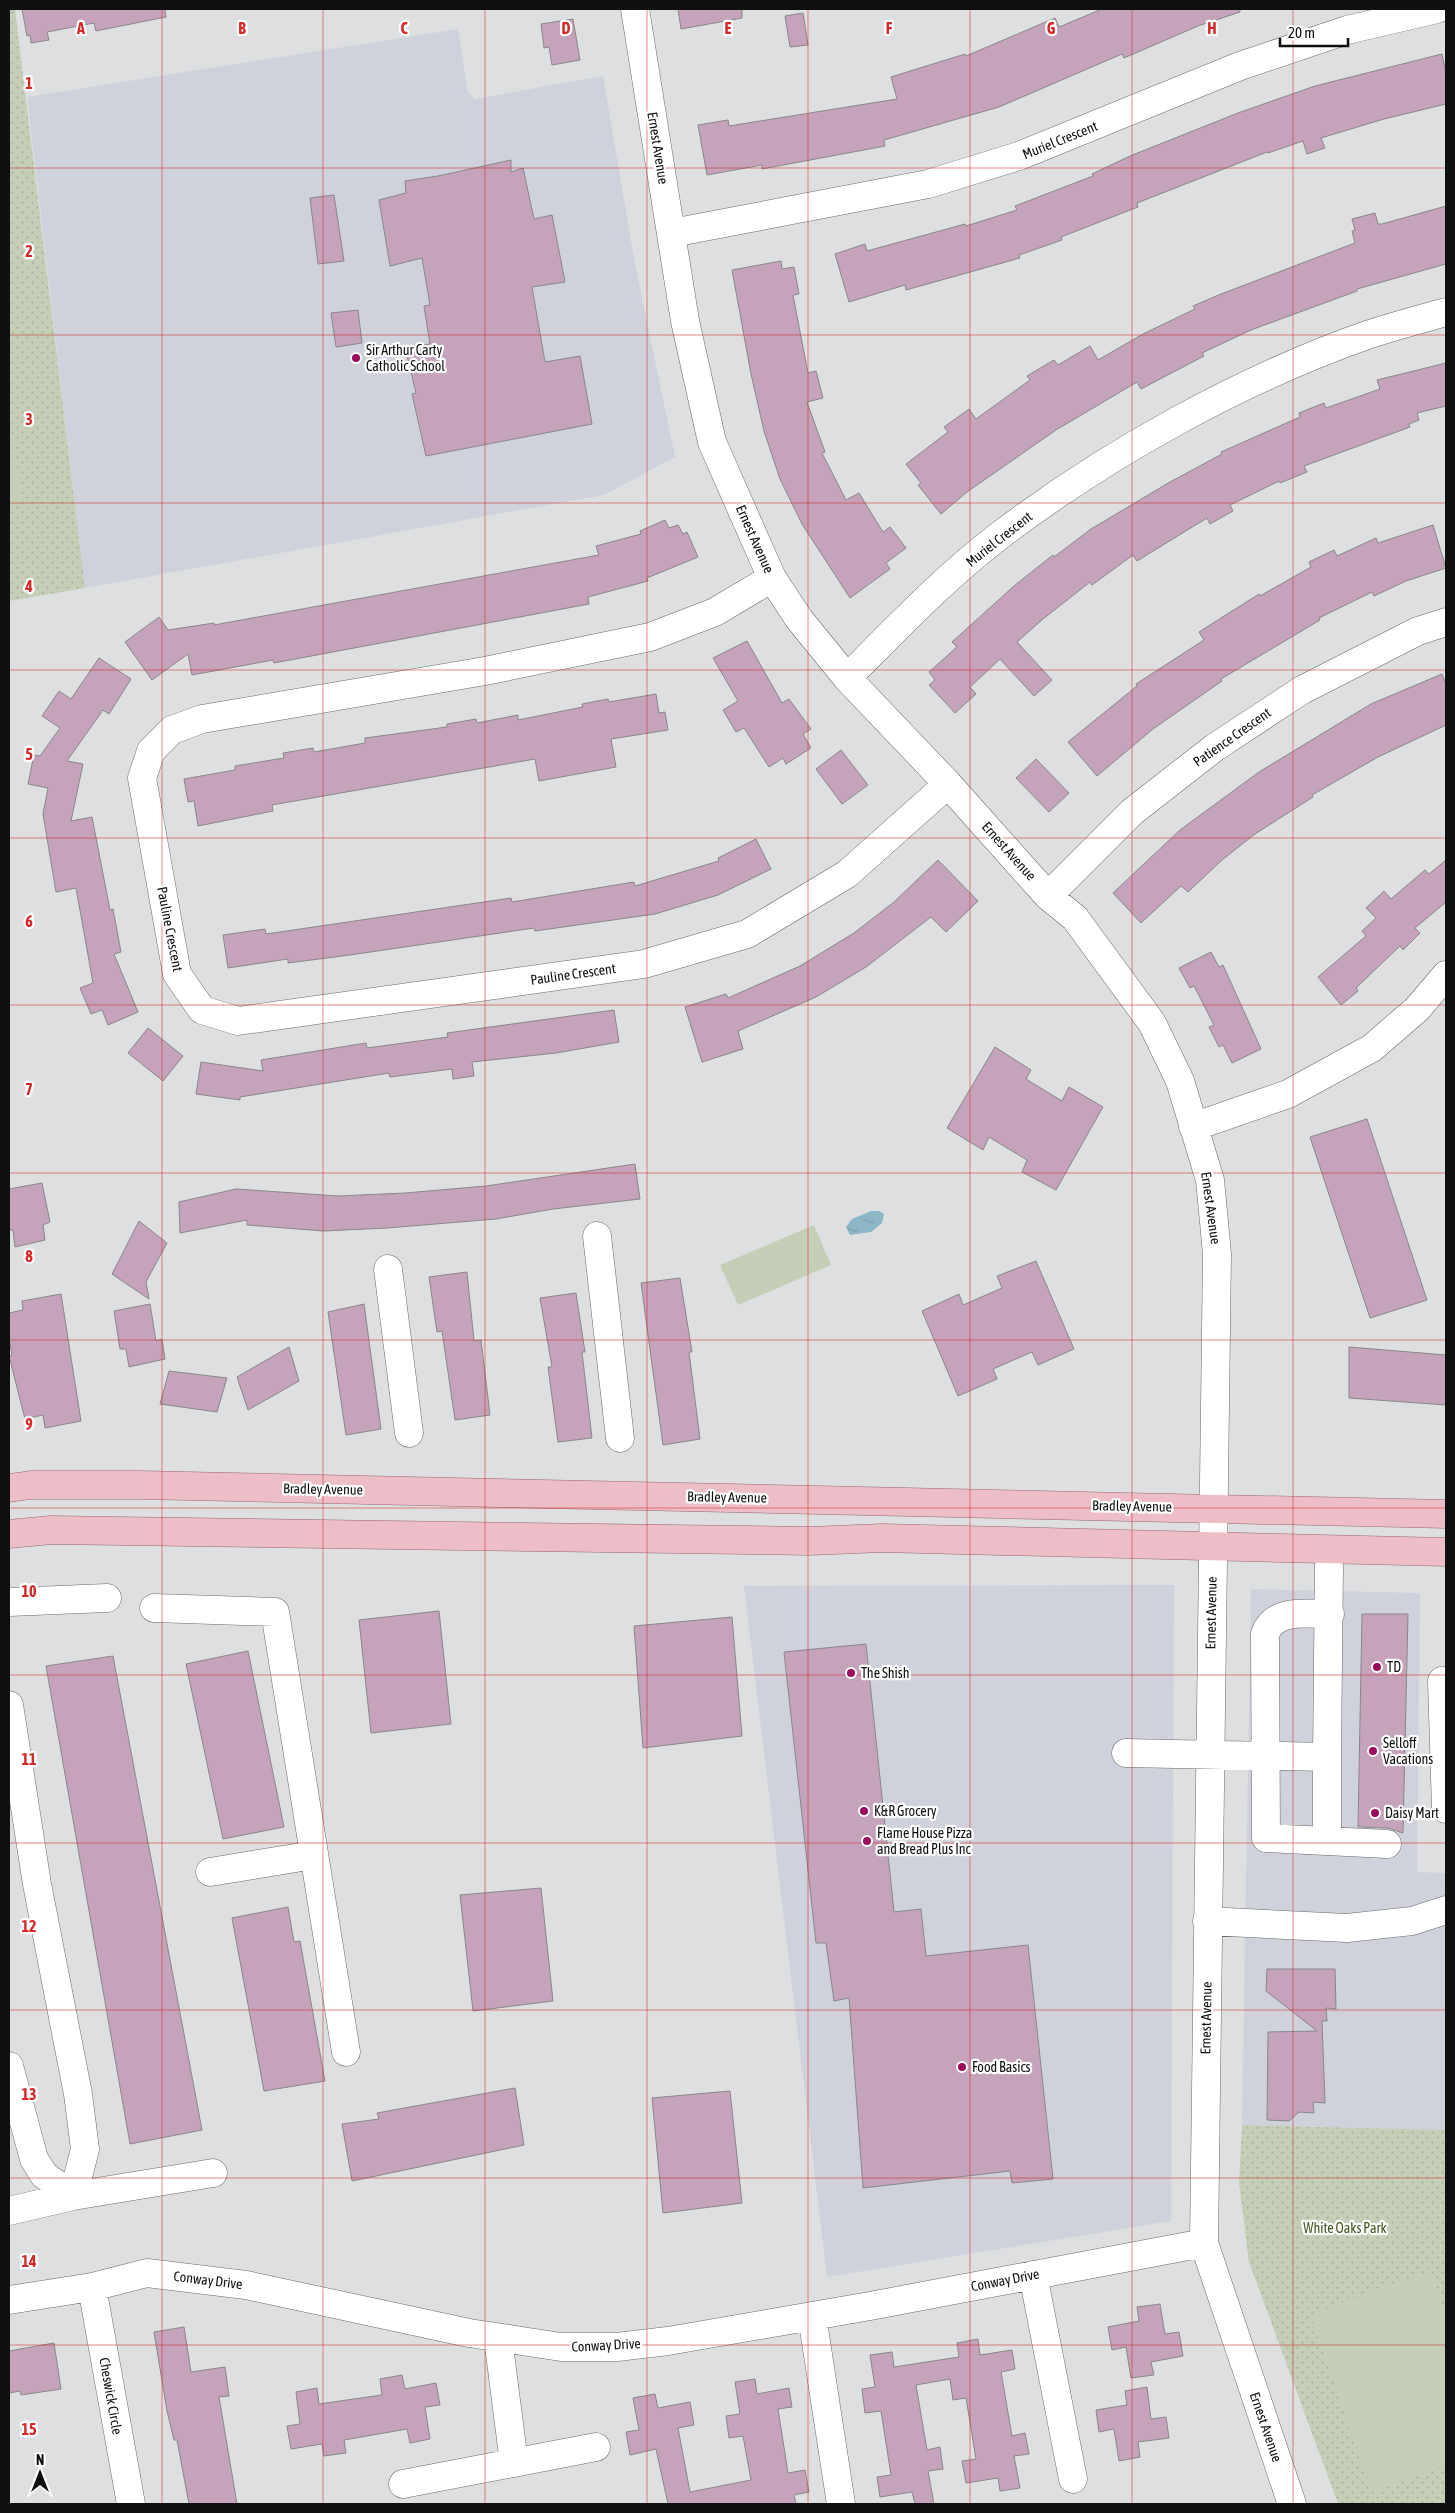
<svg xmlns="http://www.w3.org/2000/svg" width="1455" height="2513" font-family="'Asap Condensed',sans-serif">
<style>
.built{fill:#cfd2db}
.grass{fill:url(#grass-dots)}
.garden{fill:#c5cfb8}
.water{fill:url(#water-ripples)}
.building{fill:#c4a3bb;stroke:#898788}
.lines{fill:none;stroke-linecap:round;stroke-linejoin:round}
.minor-casing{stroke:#69696b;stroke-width:29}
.major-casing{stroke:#97656e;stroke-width:29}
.minor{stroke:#fff;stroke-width:28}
.major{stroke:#edbec7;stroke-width:28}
.grid{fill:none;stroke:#d62828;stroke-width:1;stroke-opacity:0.55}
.poi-dot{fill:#9a0a5a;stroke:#fff;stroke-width:2}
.labels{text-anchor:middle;stroke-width:4.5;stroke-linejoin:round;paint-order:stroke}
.street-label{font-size:14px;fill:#0e0f0f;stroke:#fff}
.poi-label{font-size:14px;fill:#0e0f0f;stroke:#fff;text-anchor:start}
.park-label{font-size:14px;fill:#435721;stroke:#fff}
.grid-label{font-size:16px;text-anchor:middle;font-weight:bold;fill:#d62828;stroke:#fff;stroke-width:4.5;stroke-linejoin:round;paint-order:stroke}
</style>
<defs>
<pattern id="grass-dots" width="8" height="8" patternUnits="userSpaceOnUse" patternTransform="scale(1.25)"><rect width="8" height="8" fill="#c5cfb8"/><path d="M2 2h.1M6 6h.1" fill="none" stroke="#a8b19d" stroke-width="1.8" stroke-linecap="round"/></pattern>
<pattern id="water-ripples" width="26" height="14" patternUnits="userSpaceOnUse" patternTransform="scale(1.25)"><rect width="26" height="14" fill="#8bb7c6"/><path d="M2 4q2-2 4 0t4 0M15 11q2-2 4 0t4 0" fill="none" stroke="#779ca9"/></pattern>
</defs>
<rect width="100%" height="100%" fill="#dedfe0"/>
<path class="built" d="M458,29L468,92L475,99L603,76L634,259L675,457L604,495L85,588L27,97Z
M1174,1585L1171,2221L827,2277L744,1586Z
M1251,1589L1420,1593L1417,1872L1446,1873V2130L1242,2125Z"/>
<path class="grass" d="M9,9H15L85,588L9,601Z
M1242,2125L1446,2130V2504H1338L1249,2262L1239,2183Z"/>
<path class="garden" d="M9,412L22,502L9,504Z
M814,1225L831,1265L738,1305L720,1265Z
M1430,2272L1446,2318V2465L1372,2491L1310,2314Z"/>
<path class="water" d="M871,1211H879L884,1214L882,1223L871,1232L850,1235L846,1227L852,1219Z"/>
<path class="building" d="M22,9H165L166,17L96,31L94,23L47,32L49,40L31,43L30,35L27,36Z
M678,9H742V18L681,29Z
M1102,9H1240V12L1198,26L1124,58L1122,54L999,107L884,140L885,146L762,169V165L707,175L698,125L728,120L729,126L897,99L891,77L965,54L966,56L1055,18L1059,27Z
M803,13L808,45L790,47L785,16Z
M573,19L580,60L552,65L549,47L544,48L541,24Z
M1442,54L1446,73V104L1384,119L1321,138L1325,148L1307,154L1303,141L1268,153L1267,152L1137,203L1138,207L1061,237L1062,240L1019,255L1020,258L906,290L905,285L849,302L835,254L865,244L867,251L965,224L966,226L1017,210L1015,206L1093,176L1092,174L1130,156L1238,113L1315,86Z
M511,160V172L523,168L534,219L552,215L565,282L532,287L545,362L580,356L592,424L426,456L412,394L416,393L405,347L430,344L424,306L430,305L422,258L390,266L379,200L406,193L405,181L438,176Z
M334,195L344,261L318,264L310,198Z
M1446,206V264L1357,289V291L1251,330L1202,353L1204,356L1141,389L1137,382L1056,430L967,492L941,514L918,485L921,483L906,464L948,432L944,427L969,409L976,419L1030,380L1027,376L1054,360L1058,365L1090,346L1098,360L1143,334L1195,309L1193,306L1221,294L1355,243L1352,231L1355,230L1352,219L1375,213L1378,224H1382Z
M781,261L782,269L794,267L799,294L793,295L808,373L816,371L823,398L807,402L825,452L822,453L846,500L859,493L883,532L890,527L906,548L886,563L890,569L850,598L802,524L780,479L764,431L751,374L732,270Z
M358,310L362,343L336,347L331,313Z
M1446,363V406L1417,413L1419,420L1409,424L1410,427L1304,466L1307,472L1280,483L1279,481L1230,505L1233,511L1210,524L1207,518L1137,561L1133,555L1092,585L1090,582L1043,619L1017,642L1052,680L1034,696L1000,659L970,687L976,694L955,713L929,685L935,680L929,672L957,647L952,642L1014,586L1053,555L1054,557L1091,529L1170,482L1222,454L1221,452L1300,417L1299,413L1324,403L1326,408L1380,389L1377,380Z
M665,520L669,528L678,525L683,534L687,532L698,557L647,578L648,581L588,597L589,604L274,663L273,660L192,675L188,654L152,680L125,642L159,617L168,630L214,623V625L599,555L596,546L641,534L640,531Z
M1433,525L1446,568L1406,581L1374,596L1372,592L1319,618L1320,620L1221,679L1222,681L1153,729L1097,776L1068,742L1137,686L1136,684L1204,640L1199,632L1259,594L1260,596L1311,567L1309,562L1334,550L1337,556L1376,538L1378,543Z
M747,641L782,703L789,699L811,729L803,734L811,748L786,764L783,758L769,767L744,728L736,732L723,710L738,701L713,658Z
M99,658L131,679L109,714L103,710L67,761L83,764L71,821L92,817L110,910L113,909L121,952L114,954L138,1012L108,1025L102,1010L91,1014L80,988L93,983L76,888L56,892L43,814L48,788L28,784L34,755L40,756L60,728L42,716L59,691L71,699Z
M1442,674L1446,685V725L1378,757L1312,795L1313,797L1255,834L1222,860L1188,892L1181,886L1141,923L1113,893L1180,830L1259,772L1371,704Z
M656,694L659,713L665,712L668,730L611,739L616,767L539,781L535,759L272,805L273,811L198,826L194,801L188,802L184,779L235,770V766L284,758L283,753L313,748L314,752L365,743V738L447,727V724L476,719L477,723L518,715V720L583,707L582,704L608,699L609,702Z
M841,750L868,785L842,804L816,769Z
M1036,759L1069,793L1049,812L1016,778Z
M756,839L771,869L718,895L655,914L535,931L534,928L350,955L288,963V959L228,968L223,935L265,929L266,934L511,898L512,902L634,882L635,886L719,861L718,858Z
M938,860L978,901L946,932L931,917L866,967L816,997L738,1031L743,1049L702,1062L685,1007L726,994L728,998L800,966L854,933L894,902Z
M1446,860V902L1415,928L1420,933L1403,950L1400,946L1356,988L1358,991L1341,1005L1318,977L1366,936L1362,931L1376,918L1366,908L1384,891L1391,899L1425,870L1429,874Z
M1211,952L1219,967L1223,965L1261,1049L1232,1063L1223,1045L1219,1047L1209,1027L1214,1025L1194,986L1190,988L1179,968Z
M614,1010L619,1042L556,1053L472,1062L474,1076L453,1079L452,1069L390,1077L389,1073L240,1097V1100L196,1094L201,1062L263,1071L261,1060L366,1043L367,1048L448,1037L447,1033Z
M148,1028L183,1056L163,1081L128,1053Z
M995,1047L1031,1070L1026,1079L1062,1101L1069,1087L1103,1107L1056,1190L1022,1172L1027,1160L989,1137L983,1150L947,1128Z
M1367,1119L1427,1300L1370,1318L1310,1137Z
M635,1164L640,1199L553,1209L496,1219L387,1228L324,1231L247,1225V1220L180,1233L179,1202L236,1189L338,1196L405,1193L486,1186Z
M42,1183L50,1222L43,1225L45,1240L15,1247L13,1230H9V1189Z
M139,1221L167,1243L146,1282L149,1299L112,1274Z
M1036,1261L1074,1349L1038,1365L1032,1352L993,1369L997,1379L958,1396L922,1311L959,1294L963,1305L1002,1288L997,1276Z
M467,1272L474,1341L481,1340L490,1415L455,1420L442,1331L437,1332L429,1277Z
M680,1278L692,1352H689L700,1439L663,1445L641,1283Z
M576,1293L585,1352H582L592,1438L558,1442L548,1367H552L540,1298Z
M61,1294L81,1421L45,1428L43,1415L25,1419L9,1356L12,1355L9,1338V1313L23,1310L22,1301Z
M150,1304L156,1341L162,1339L165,1359L129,1367L126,1349H120L114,1311Z
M364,1304L381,1429L346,1435L328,1312Z
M289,1347L299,1381L248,1410L237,1377Z
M1349,1347L1446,1355V1405L1349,1398Z
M169,1371L227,1378L217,1412L160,1404Z
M439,1611L451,1724L371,1733L359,1620Z
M1362,1614H1408L1403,1833L1388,1828L1358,1827Z
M732,1617L742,1736L643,1748L634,1626Z
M866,1644L894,1912L921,1909L926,1956L1028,1945L1053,2179L1012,2183L1010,2171L863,2188L849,1998L834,2001L826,1943H816L784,1652Z
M248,1651L284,1827L223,1839L186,1664Z
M113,1656L202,2130L130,2144L46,1666Z
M541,1888L553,2001L473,2011L460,1895Z
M288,1907L294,1942L300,1941L325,2081L264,2091L232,1918Z
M1267,1969H1335L1336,2009L1326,2008L1327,2021H1322L1325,2103L1313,2102L1314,2113L1299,2112L1289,2121L1267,2120L1268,2032L1317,2031L1266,1991Z
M515,2088L524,2145L352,2181L342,2124L379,2119L377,2113Z
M730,2091L742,2203L663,2213L652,2098Z
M1160,2304L1165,2334L1179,2332L1183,2356L1151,2362L1154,2375L1131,2378L1126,2347L1112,2350L1108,2327L1139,2321L1137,2307Z
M184,2327L191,2372L225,2367L229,2396L219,2397L237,2504H189L177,2440H174L167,2411L154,2332Z
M978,2339L980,2355L1012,2350L1015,2369L1001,2372L1012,2436L1025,2433L1029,2454L1014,2456L1020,2488L1000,2491L998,2478L966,2483L962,2461L976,2459L966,2398L953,2400L950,2379L916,2385L927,2450L940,2447L943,2469L928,2471L934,2504H915L912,2492L880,2497L877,2477L891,2475L881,2411L865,2413L862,2389L875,2387L870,2355L892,2352L894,2367L959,2357L957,2343Z
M54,2343L61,2389L21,2395L20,2391L9,2393V2351Z
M402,2375L405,2389L436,2383L440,2405L425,2407L430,2439L410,2443L407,2429L344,2440L346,2453L324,2456L322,2444L291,2449L287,2426L300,2424L296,2392L317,2388L319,2404L382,2395L380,2379Z
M755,2379L757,2394L789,2388L792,2407L778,2409L788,2473L805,2470L809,2492L794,2495L796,2504H668L656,2449L630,2455L626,2432L639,2430L633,2398L655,2394L658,2408L690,2402L694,2425L678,2428L690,2492L751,2480L743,2436L729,2438L726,2416L740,2414L735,2382Z
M1147,2387L1151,2419L1166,2417L1169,2438L1138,2442L1140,2457L1119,2461L1114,2429L1099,2432L1096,2410L1127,2405L1125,2391Z"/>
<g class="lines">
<defs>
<path id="minor" d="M635,9L685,321L712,442L772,578L799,619L847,678L948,784L1048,896L1075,918L1152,1023L1180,1081L1210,1180L1217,1254L1204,2243L1292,2504
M672,233L928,184L1019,156L1240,66L1347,30L1437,9
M772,578L715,612L650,637L485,671L202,719L172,730L151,751L142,778L177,974L202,1010L238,1021L644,964L747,934L847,874L948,784
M847,678C896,629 944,578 999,536C1107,454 1241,379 1370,334C1395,326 1421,319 1446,312
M1048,896L1132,812L1214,748L1302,690L1418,631L1446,622
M1193,1127L1288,1094L1372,1048L1417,1009L1446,975
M597,1236L620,1438
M388,1269L409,1433
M9,1602L107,1598
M154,1608L275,1612L346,2052
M1442,1681L1446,1809
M9,1705L37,1884L78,2094L85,2149L73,2196
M1126,1753L1327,1757L1329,1566
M1327,1757V1841L1387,1844
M1327,1841L1266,1838L1265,1634C1274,1608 1307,1614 1330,1614
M210,1872L314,1855
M1207,1921L1347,1928L1412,1921L1446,1910
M9,2066L34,2159L44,2175L73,2196
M9,2211L73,2196L213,2173
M1033,2275L1073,2479
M92,2287L131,2504
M9,2300L92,2287L147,2273L246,2285L469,2333L561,2347H617L668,2341L870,2306L1204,2243
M812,2316L841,2504
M498,2338L514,2463
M403,2484L596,2447"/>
<path id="major" d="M9,1488L31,1485H141L1446,1514
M9,1534L51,1530L809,1541L882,1538L1446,1552"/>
</defs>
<use href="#minor" class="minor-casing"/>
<use href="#major" class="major-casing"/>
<use href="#minor" class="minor"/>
<use href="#major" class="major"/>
</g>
<path class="grid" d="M162,9V2504M323,9V2504M485,9V2504M647,9V2504M808,9V2504M970,9V2504M1132,9V2504M1293,9V2504M9,168H1446M9,335H1446M9,503H1446M9,670H1446M9,838H1446M9,1005H1446M9,1173H1446M9,1340H1446M9,1508H1446M9,1675H1446M9,1843H1446M9,2010H1446M9,2178H1446M9,2345H1446"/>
<g class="poi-dot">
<circle cx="356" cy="358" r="5"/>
<circle cx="1377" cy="1667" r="5"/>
<circle cx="851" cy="1673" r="5"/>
<circle cx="1373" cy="1751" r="5"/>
<circle cx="864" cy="1811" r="5"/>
<circle cx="1375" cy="1813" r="5"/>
<circle cx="867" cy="1841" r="5"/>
<circle cx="962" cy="2067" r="5"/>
</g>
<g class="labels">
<g class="street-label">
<text transform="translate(1060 140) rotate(-22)" y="5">Muriel Crescent</text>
<text transform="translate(658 148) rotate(81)" y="5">Ernest Avenue</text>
<text transform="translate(755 539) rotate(66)" y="5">Ernest Avenue</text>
<text transform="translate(999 539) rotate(-38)" y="5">Muriel Crescent</text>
<text transform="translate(1232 737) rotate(-35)" y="5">Patience Crescent</text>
<text transform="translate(1009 851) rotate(48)" y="5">Ernest Avenue</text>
<text transform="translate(170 929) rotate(79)" y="5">Pauline Crescent</text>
<text transform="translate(573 974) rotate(-8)" y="5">Pauline Crescent</text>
<text transform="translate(1211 1208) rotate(82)" y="5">Ernest Avenue</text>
<text transform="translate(323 1489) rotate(1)" y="5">Bradley Avenue</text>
<text transform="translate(727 1497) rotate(1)" y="5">Bradley Avenue</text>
<text transform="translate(1132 1506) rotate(1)" y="5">Bradley Avenue</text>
<text transform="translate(1211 1613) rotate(-89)" y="5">Ernest Avenue</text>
<text transform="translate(1206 2018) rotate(-89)" y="5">Ernest Avenue</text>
<text transform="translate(208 2280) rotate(7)" y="5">Conway Drive</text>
<text transform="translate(1005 2280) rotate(-11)" y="5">Conway Drive</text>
<text transform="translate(606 2345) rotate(-3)" y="5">Conway Drive</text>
<text transform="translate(111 2396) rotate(80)" y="5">Cheswick Circle</text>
<text transform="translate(1266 2427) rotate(71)" y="5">Ernest Avenue</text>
</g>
<g class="poi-label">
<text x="366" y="355">Sir Arthur Carty<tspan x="366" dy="16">Catholic School</tspan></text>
<text x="1387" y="1672">TD</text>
<text x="861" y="1678">The Shish</text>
<text x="1383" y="1748">Selloff<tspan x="1383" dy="16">Vacations</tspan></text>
<text x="874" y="1816">K&amp;R Grocery</text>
<text x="1385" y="1818">Daisy Mart</text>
<text x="877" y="1838">Flame House Pizza<tspan x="877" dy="16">and Bread Plus Inc</tspan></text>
<text x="972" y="2072">Food Basics</text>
</g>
<g class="park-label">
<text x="1345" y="2233">White Oaks Park</text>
</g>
</g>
<g class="grid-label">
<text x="81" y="34">A</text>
<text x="242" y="34">B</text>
<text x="404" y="34">C</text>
<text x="566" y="34">D</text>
<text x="728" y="34">E</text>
<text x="889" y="34">F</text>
<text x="1051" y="34">G</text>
<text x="1212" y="34">H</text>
<text x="29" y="89">1</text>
<text x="29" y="257">2</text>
<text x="29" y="425">3</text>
<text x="29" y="592">4</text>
<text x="29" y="760">5</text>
<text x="29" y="927">6</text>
<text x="29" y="1095">7</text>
<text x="29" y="1262">8</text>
<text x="29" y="1430">9</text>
<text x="29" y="1597">10</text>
<text x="29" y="1765">11</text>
<text x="29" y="1932">12</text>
<text x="29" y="2100">13</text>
<text x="29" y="2267">14</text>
<text x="29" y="2435">15</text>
</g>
<rect width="1455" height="2513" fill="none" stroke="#0e0f0f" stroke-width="20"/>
<g transform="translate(40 2473)" stroke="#ffffff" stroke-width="4" paint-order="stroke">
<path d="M0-4L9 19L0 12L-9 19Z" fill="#0e0f0f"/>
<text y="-8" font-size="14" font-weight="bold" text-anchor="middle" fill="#0e0f0f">N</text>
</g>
<path d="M1280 38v8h68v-8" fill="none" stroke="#0e0f0f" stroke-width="2.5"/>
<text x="1288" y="38" font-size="15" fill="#0e0f0f" stroke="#ffffff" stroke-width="4" paint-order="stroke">20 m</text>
</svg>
